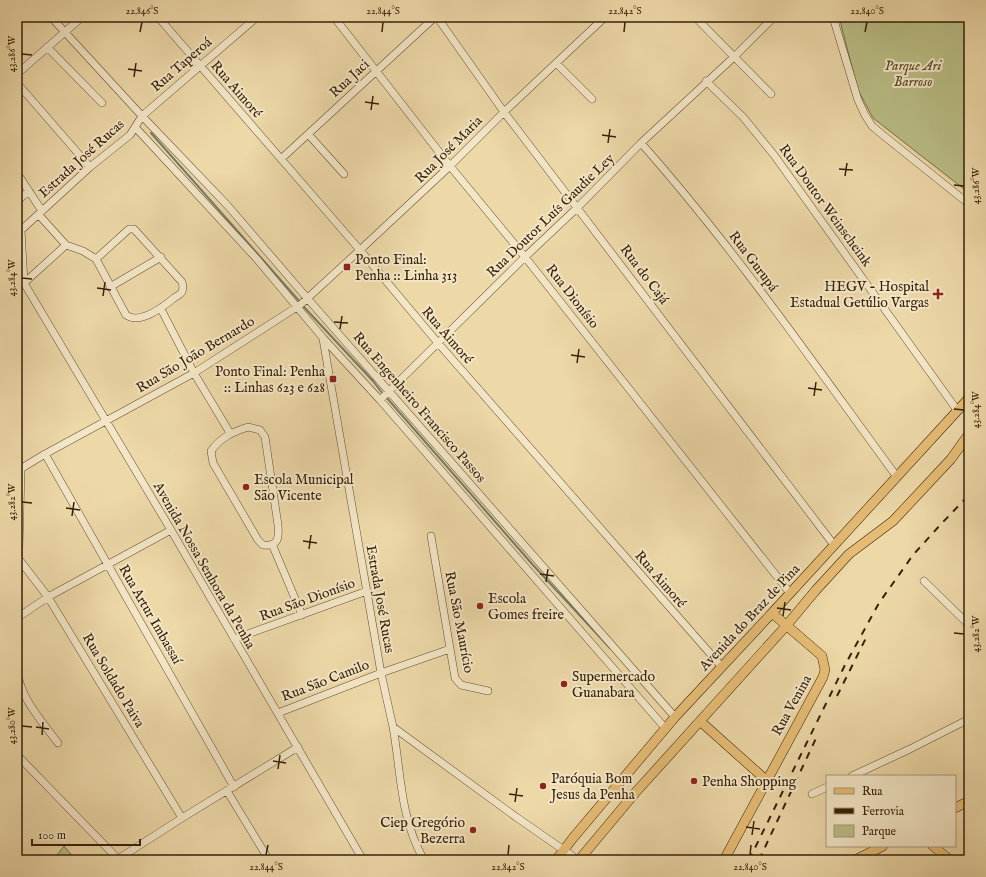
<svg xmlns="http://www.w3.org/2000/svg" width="986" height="877" font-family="'IM FELL English',serif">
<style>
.green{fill:#babe86;stroke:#786f48}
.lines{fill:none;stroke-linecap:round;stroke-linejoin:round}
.stream{stroke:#727c6d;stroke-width:2}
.minor-casing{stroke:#644e32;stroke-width:8}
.major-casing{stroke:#37200a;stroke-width:10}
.minor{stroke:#f3e6c6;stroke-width:7}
.major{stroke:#e6bc74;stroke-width:9}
.rail{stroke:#37200a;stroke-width:2;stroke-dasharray:7 7;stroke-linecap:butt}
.ticks{fill:none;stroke:#37200a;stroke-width:1.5}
.poi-dot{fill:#8f2418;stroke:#f3e6c6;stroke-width:1.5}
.labels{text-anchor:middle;stroke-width:4;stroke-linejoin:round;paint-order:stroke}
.street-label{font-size:14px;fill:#37200a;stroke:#f3e6c6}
.park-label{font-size:14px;font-style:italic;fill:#584829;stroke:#f3e6c6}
.poi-label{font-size:14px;fill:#37200a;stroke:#f3e6c6;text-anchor:start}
.neatline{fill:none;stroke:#37200a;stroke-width:1.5}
.ticks-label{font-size:10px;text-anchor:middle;fill:#37200a}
</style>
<rect width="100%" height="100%" fill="#edd8a8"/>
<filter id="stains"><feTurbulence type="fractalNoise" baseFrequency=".005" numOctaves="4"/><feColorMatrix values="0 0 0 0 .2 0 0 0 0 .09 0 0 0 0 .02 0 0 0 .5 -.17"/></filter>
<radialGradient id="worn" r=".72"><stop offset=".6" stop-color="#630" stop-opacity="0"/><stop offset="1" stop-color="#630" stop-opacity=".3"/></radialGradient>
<path class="green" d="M839,17H969V193L873,118L858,90Z
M64,846L76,860H53Z"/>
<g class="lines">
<path class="stream" d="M151,133L300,302
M303,306L373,381L383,394
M386,397L533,565L610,648"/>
<defs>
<path id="minor" d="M51,17L142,116L228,206L307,298L675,717
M158,17L360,250L438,343L722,667
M334,17L450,166L525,257L790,593
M437,17L504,112L834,545
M695,17L771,94
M833,17L858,100L865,115L872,126L884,136L969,204
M47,47L102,103
M556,63L592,99
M17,74L82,17
M706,81L743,117L774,155L957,410
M17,83L90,167
M135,127L256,258L323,338L380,400L666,729
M308,134L344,174
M641,143C734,248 814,364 897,477
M281,159L435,17
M17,173L42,211
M17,201L29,191
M39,215L66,245L83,251L96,259L126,315C140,325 163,307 174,298C177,296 181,294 182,292C183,289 183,285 182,282L134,229H129L96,259
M21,230L24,283L171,530L363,860
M19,232L90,167L130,135L142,116L257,17
M24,283L66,245
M110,287L161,257
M161,309L194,373L230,433
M323,339L381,673C385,691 389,709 393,727C401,772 400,819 424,860
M380,400L525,257L578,207L641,143L734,57L774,17
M248,427L260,430L265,437L278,525C279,537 279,547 263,545L258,540L213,463L211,451C221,437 233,432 248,427Z
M45,454L234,787
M17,471L45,454L194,373L300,305L360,250L450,166L504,112L605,17
M431,536L455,678L461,685L488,691
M272,544L302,615
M18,558L48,597L182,818
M924,581L969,625
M17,618L48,597L171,530
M17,630L21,469
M234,639L367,591
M17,668C19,697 41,720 58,743
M278,713L381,673L450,649
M393,727L516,817L578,860
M17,755L119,860
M852,776L910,749L969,719
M227,791L269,860
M812,794L827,787
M118,859L182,818L298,747"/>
<path id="major" d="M700,721L766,780
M955,808L969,801
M933,846L950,860
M556,860L573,838L675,717L772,613L969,398
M579,860L635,793L786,626L816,590L849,554L893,521L951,459L969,434
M724,860L823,677L825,670L822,656L772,613
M855,860L883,846"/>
</defs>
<use href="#minor" class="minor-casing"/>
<use href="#major" class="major-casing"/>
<use href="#minor" class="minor"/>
<use href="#major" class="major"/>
<path class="rail" d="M837,696L867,636
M749,860L845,665L879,603L913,555L942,523L969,495
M759,860L818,734"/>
</g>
<path class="ticks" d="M140,32L142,22M382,32L383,22M624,32L625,22M865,32L867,22M22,54L32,55M128,69L142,71M134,77L136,63M365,102L379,104M371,110L373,96M602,135L616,137M608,143L610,129M839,169L853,170M845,176L847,163M954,185L964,186M22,278L32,279M97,288L111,290M103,296L105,282M334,322L348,323M340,329L342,316M571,355L585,357M577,363L579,349M808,388L822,390M814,396L816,382M954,409L964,410M22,502L32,503M66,508L80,510M72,516L74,502M303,541L317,543M309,549L311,535M540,574L554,576M546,582L548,569M777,608L791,610M783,616L785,602M954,633L964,634M22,726L32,727M36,727L49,729M42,735L43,722M273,761L286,763M278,769L280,755M509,794L523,796M515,802L517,788M746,827L760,829M752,835L754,821M266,855L268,845M508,855L509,845M750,855L751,845"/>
<g class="poi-dot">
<rect x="343" y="263" width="8" height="8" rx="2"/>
<path d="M936 288h4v4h4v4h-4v4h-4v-4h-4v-4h4z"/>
<rect x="329" y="375" width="8" height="8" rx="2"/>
<circle cx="246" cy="487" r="4"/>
<circle cx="480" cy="606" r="4"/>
<circle cx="564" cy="684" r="4"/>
<circle cx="694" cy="781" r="4"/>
<circle cx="543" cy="786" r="4"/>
<circle cx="473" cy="830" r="4"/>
</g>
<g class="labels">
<g class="street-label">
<text transform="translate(181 64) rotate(-41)" y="5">Rua Taperoá</text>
<text transform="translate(349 78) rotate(-43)" y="5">Rua Jaci</text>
<text transform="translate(237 89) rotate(49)" y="5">Rua Aimoré</text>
<text transform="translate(448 149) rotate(-45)" y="5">Rua José Maria</text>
<text transform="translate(81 158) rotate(-42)" y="5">Estrada José Rucas</text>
<text transform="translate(826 205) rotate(54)" y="5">Rua Doutor Weinscheink</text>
<text transform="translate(550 215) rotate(-44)" y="5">Rua Doutor Luís Gaudie Ley</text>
<text transform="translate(754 261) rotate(53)" y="5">Rua Gurupá</text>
<text transform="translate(645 274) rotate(53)" y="5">Rua do Cajá</text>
<text transform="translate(573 296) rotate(52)" y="5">Rua Dionísio</text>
<text transform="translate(448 335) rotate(49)" y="5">Rua Aimoré</text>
<text transform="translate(195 354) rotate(-31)" y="5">Rua São João Bernardo</text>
<text transform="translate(420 407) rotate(49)" y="5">Rua Engenheiro Francisco Passos</text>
<text transform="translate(205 565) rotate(60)" y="5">Avenida Nossa Senhora da Penha</text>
<text transform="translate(661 579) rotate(49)" y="5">Rua Aimoré</text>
<text transform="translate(307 599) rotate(-20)" y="5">Rua São Dionísio</text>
<text transform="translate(381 599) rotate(80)" y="5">Estrada José Rucas</text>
<text transform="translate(151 614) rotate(60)" y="5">Rua Artur Imbassaí</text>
<text transform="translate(749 617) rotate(-47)" y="5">Avenida do Braz de Pina</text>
<text transform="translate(460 622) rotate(79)" y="5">Rua São Maurício</text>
<text transform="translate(114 680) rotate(59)" y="5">Rua Soldado Paiva</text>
<text transform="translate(325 680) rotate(-21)" y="5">Rua São Camilo</text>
<text transform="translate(791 705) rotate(-61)" y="5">Rua Venina</text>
</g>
<g class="park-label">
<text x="913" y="70">Parque Ari<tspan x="913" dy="16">Barroso</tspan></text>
</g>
<g class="poi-label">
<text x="355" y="264">Ponto Final:<tspan x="355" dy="16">Penha :: Linha 313</tspan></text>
<text x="929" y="291" text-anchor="end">HEGV - Hospital<tspan x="929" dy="16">Estadual Getúlio Vargas</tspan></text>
<text x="325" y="376" text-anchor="end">Ponto Final: Penha<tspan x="325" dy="16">:: Linhas 623 e 628</tspan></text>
<text x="254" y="484">Escola Municipal<tspan x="254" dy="16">São Vicente</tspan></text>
<text x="488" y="603">Escola<tspan x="488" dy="16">Gomes freire</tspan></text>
<text x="572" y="681">Supermercado<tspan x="572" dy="16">Guanabara</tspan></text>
<text x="551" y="783">Paróquia Bom<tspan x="551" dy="16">Jesus da Penha</tspan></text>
<text x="702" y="786">Penha Shopping</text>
<text x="465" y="827" text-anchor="end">Ciep Gregório<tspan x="465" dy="16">Bezerra</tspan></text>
</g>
</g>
<rect width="986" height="877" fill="none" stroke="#edd8a8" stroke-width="44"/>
<rect x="826" y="775" width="130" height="72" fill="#f3e6c6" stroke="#a8977b"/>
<rect x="834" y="788" width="20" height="6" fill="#e6bc74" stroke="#a8977b"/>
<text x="862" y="795" font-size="12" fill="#37200a">Rua</text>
<rect x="834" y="808" width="20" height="6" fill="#37200a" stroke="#a8977b"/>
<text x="862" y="815" font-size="12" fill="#37200a">Ferrovia</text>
<rect x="834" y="825" width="20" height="12" fill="#babe86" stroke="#a8977b"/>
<text x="862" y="835" font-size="12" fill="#37200a">Parque</text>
<path d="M32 839v6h108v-6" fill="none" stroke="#37200a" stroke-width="2"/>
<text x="38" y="839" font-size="12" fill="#37200a" stroke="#f3e6c6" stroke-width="3" paint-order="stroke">100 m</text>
<rect x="22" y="22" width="942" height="833" class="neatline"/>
<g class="ticks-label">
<text x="142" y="14">22.846°S</text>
<text x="383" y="14">22.844°S</text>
<text x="625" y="14">22.842°S</text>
<text x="867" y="14">22.840°S</text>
<text transform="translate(11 54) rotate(-90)" y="4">43.286°W</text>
<text transform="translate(975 186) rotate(-90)" y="4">43.286°W</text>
<text transform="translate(11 278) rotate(-90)" y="4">43.284°W</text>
<text transform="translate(975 410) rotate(-90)" y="4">43.284°W</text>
<text transform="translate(11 502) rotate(-90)" y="4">43.282°W</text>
<text transform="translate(975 634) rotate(-90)" y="4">43.282°W</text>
<text transform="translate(11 726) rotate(-90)" y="4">43.280°W</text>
<text x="266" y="870">22.844°S</text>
<text x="508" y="870">22.842°S</text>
<text x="750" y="870">22.840°S</text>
</g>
<rect width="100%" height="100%" filter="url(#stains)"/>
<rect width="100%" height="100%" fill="url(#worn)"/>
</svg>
